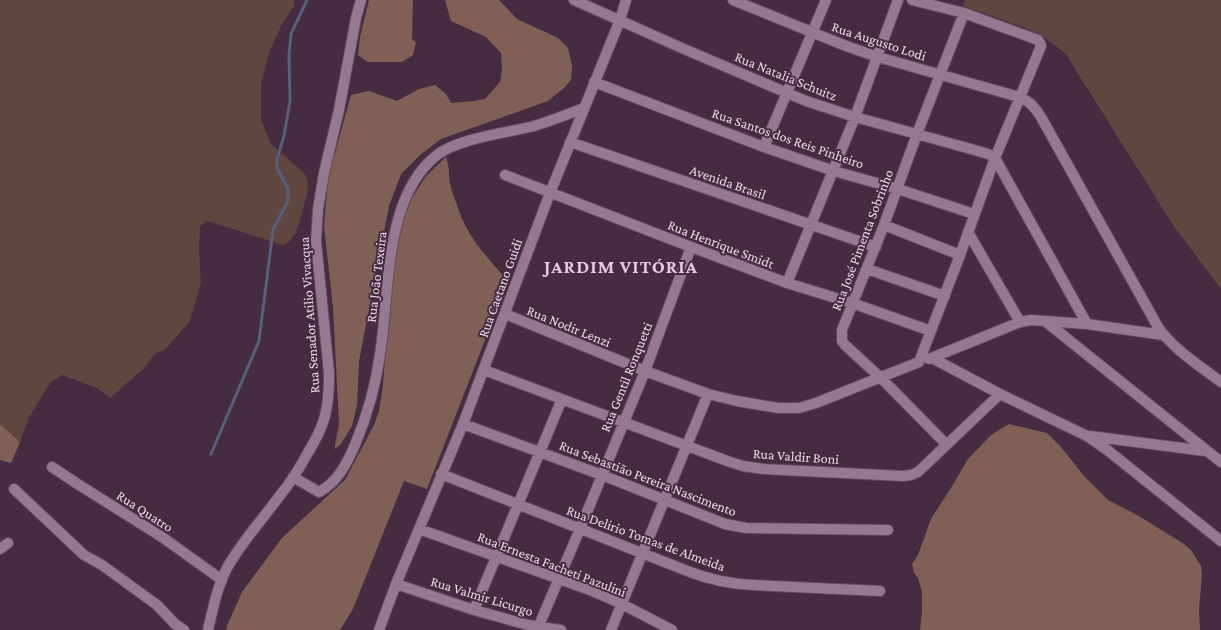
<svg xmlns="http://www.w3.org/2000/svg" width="1221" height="630" font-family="'Crimson Pro',serif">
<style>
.green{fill:#5f4740}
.forest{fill:#806056}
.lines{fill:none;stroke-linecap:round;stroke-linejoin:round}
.stream{stroke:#56607b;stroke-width:3}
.minor-casing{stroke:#604b5d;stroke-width:12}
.tertiary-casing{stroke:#604b5d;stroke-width:12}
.minor{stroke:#967991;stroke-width:10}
.tertiary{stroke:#967991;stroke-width:10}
.labels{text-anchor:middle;stroke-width:4;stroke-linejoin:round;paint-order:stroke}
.street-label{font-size:14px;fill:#eadae7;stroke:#452c41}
.district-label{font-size:19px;font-weight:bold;letter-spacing:1px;fill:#e6c7e0;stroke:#452c41}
</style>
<rect width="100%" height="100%" fill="#452c41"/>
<path class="green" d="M0,0H294V6L281,26L269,53L261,84V120L271,144L305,174L308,182L307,195L299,224L295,234L290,241L283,245L207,221L200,226L199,251L201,283L190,321L165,350L156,353L143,369L110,398L97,388L62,375L51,382L29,417L20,442L0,424Z
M965,0H1221V289L1173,225L1065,53L1044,37L1023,27L963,6Z"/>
<path class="forest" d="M369,0H413L412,39L416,42L413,55L402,62H368L358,55L360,37Z
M445,0H499L517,19L558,38L568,48L572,65L571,80L564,88L548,101L441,139L420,155L401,174L389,206L359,361L357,405L352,426L341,444L335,449V445L339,424L333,307L324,226L328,178L351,95L369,91L397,101L419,89L435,85L446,94L451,103L474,101L485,99L500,82L502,70L501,53L486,37L451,21Z
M446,157C448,163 449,168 449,175C449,184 454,197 457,205C466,236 487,257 508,281L427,489L404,481L353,609L340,630H226L227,626L242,592L282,538L345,480L374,425L379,411L383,385L390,286L397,235L412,198L426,176Z
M0,424L20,442L11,463L0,460Z
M1009,424L1047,433L1061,447L1084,476L1108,500L1139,516L1184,544L1191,550L1201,566L1202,575L1199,609L1200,630H920L922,612V592L918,578L914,573L912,564L918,555L931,519L951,488L968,459L991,435Z"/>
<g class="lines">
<path class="stream" d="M211,454L259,341L273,230L288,201V189L277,168V159L284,136L290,101L289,55L291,34L307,0"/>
<defs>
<path id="minor" d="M574,0L684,49L806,101L855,117L971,149L988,154L995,158L1087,324
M733,0L846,46L878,57L1019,97C1030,101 1035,108 1041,117L1158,327C1173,349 1200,366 1221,382
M594,82L764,147L834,171L898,189L974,214
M570,142L876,247
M764,147L826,0
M505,175L691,247L787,283L852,303L931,331
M884,225L960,255
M968,232L1020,322
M867,269L945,296
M787,283L855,117L898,0
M505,314L645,371L708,394L737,401L778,408H799L816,403L919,362L960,255L995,158L1041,46L1040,43L1038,40L964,13L912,0
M1045,321L1221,462
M932,358L1000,394L1087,436L1106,449L1221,541
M929,359L1020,322L1031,320L1087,324L1163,335
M484,370L730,462L743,466L763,469L903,476L911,475L918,472L1000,394
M463,424L602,475L725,524L746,528L888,530
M1090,436L1205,451
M946,444L881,378L845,345L842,341V330L884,225L917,134L964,13
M52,467L76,483L162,537L222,580
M441,474L690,572C711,580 731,584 753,585L880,591
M293,477L319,492C338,482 347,463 355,445C367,416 376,385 380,354C390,293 383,197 437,155C459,138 507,133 534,126C551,121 568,114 584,108
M14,489L84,555L102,565L157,605L175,624L184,630
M419,529L590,590L622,604L672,630
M0,549L8,543
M396,584L474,610L528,625L561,630
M474,610L562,399
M379,630L396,584L463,424L550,193L620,20L626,0
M537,630L580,529L645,371L691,247
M611,630L708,394"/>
<path id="tertiary" d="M208,630C213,609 217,587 227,568C242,541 263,519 281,494C291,482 299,469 306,456C315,441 323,427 326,411C329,398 329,385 329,373L316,241L318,209L324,173L339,110L356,18L361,0"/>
</defs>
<use href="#minor" class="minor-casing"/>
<use href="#tertiary" class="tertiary-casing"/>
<use href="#minor" class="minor"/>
<use href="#tertiary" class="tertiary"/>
</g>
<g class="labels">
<g class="street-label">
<text transform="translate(879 41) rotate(18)" y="5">Rua Augusto Lodi</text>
<text transform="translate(786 76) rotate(22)" y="5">Rua Natalia Schuitz</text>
<text transform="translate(788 138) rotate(19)" y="5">Rua Santos dos Reis Pinheiro</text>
<text transform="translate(728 182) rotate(19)" y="5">Avenida Brasil</text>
<text transform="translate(862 240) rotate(-69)" y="5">Rua José Pimenta Sobrinho</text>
<text transform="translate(721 244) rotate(21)" y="5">Rua Henrique Smidt</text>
<text transform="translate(376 277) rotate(-83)" y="5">Rua João Texeira</text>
<text transform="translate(500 288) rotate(-70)" y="5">Rua Caetano Guidi</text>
<text transform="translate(309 315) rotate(-94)" y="5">Rua Senador Atilio Vivacqua</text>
<text transform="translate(569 326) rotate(22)" y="5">Rua Nodir Lenzi</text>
<text transform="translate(626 377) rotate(-68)" y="5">Rua Gentil Ronquetti</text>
<text transform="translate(796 456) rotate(4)" y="5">Rua Valdir Boni</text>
<text transform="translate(648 478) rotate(21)" y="5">Rua Sebastião Pereira Nascimento</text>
<text transform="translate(145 511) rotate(33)" y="5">Rua Quatro</text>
<text transform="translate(646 538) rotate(20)" y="5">Rua Delirio Tomas de Almeida</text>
<text transform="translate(552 564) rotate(21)" y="5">Rua Ernesta Facheti Pazulini</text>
<text transform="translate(482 596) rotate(17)" y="5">Rua Valmir Licurgo</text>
</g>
<g class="district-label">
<text x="621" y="273">JARDIM VITÓRIA</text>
</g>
</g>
</svg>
